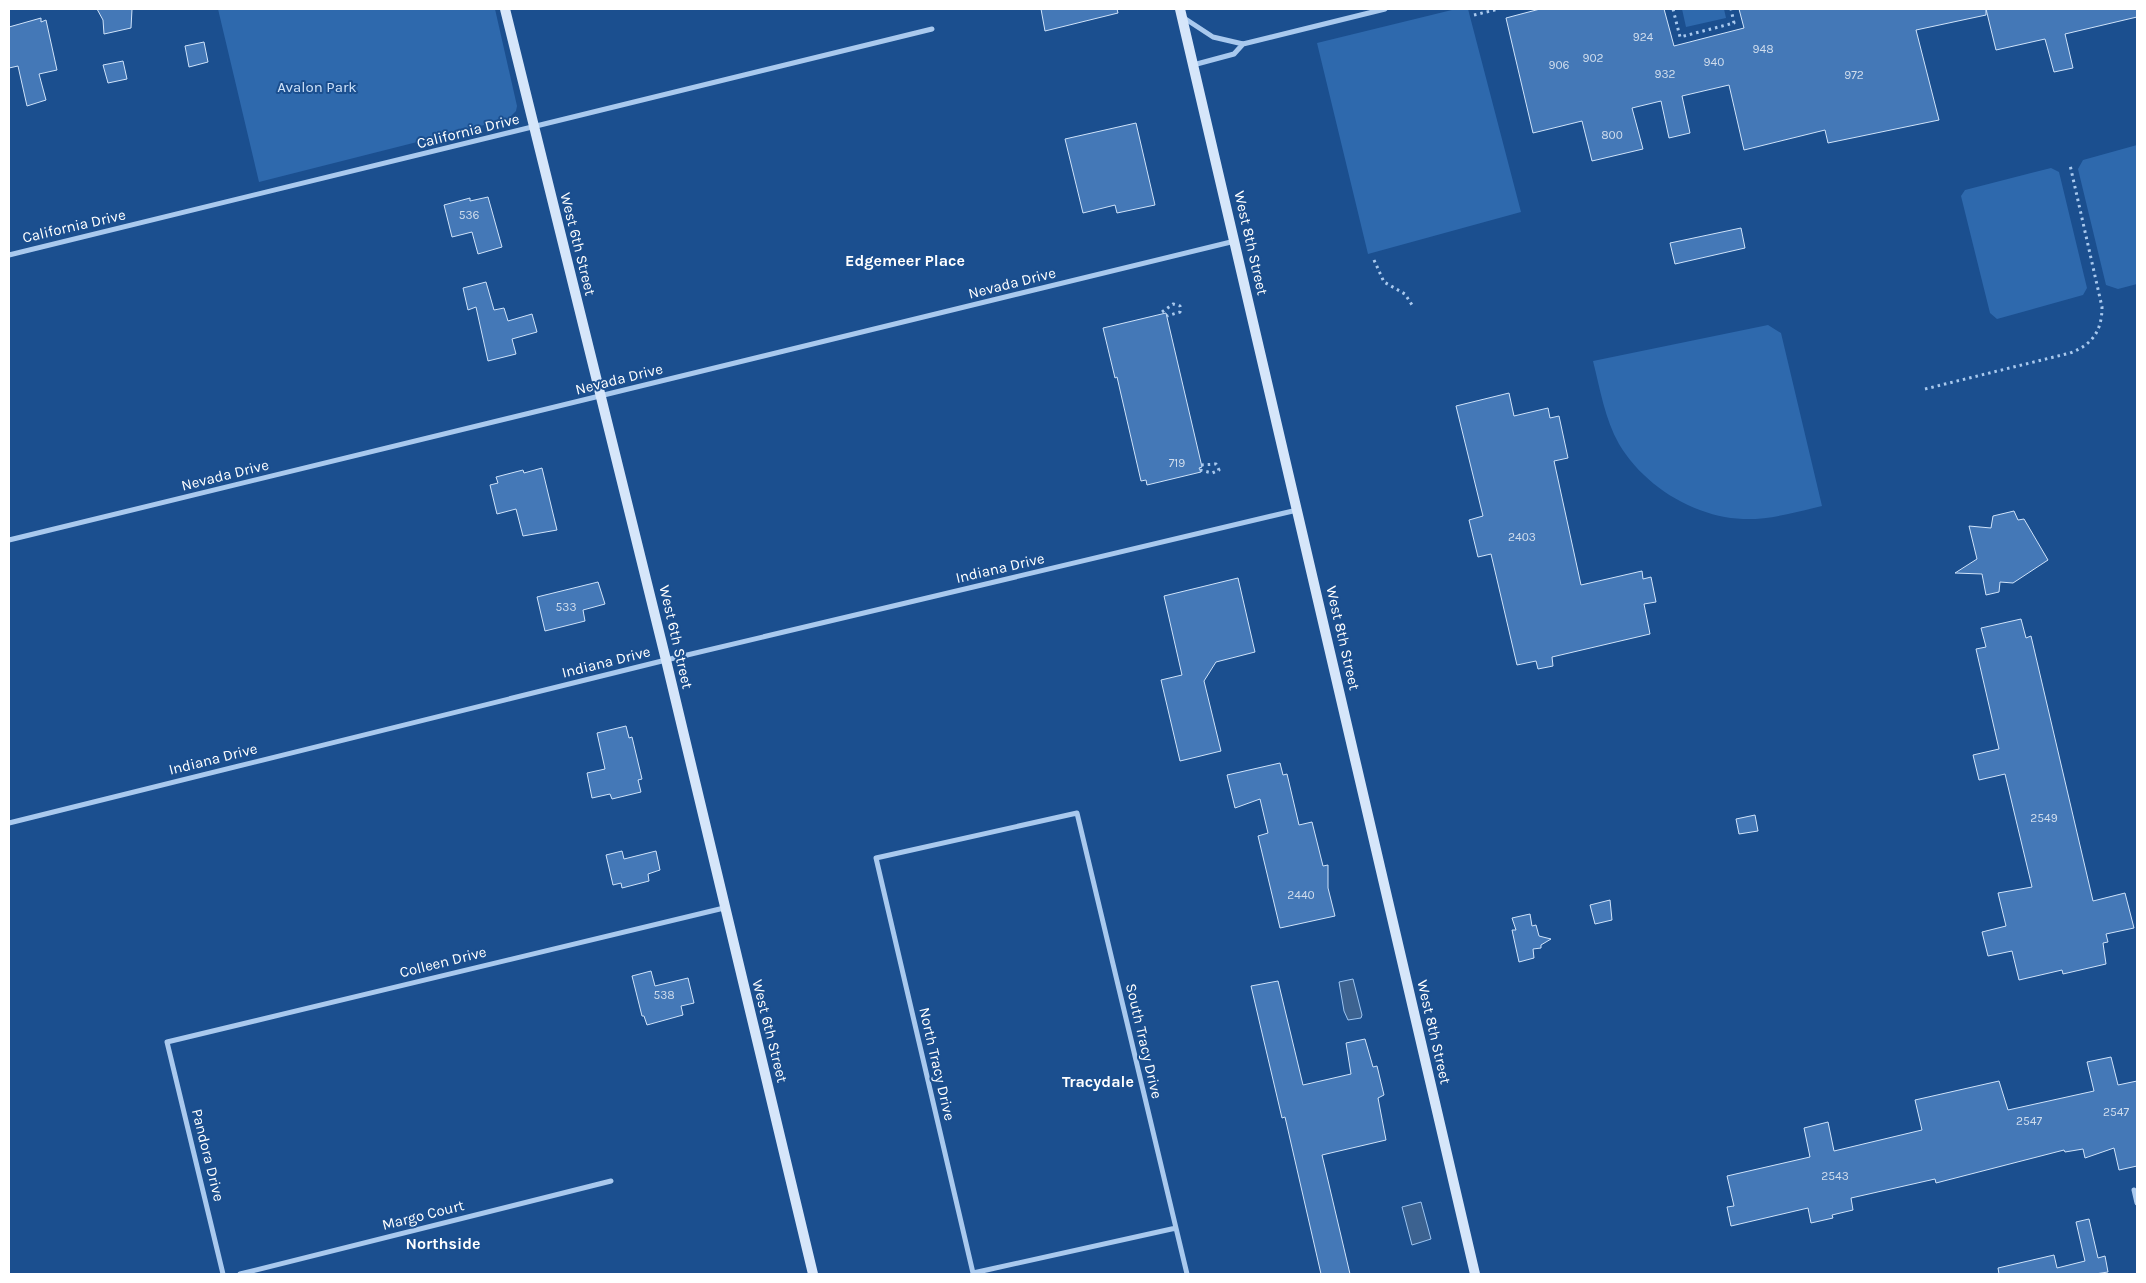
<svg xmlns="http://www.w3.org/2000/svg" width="2146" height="1283" font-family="Karla,sans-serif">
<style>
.green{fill:#2e69ad}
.water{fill:#3c6290;stroke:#9cc4f0}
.building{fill:#4478b7;stroke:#cfe3fa}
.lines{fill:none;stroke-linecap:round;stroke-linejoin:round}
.path{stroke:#a9c9ee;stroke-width:3;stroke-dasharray:2.5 4;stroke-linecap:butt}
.street{stroke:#a9c9ee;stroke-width:5}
.secondary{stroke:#d6e6fa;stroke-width:10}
.labels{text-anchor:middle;stroke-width:4;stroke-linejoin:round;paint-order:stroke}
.number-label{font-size:12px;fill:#d0dded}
.park-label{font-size:15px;fill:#cfe3fa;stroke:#1b4f8f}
.street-label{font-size:15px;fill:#fff;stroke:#1b4f8f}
.neighbourhood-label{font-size:16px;font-weight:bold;fill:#fff;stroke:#1b4f8f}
</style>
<rect width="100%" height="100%" fill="#1b4f8f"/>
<path class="green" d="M218,9H495L517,106L516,111L508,119L259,182Z
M1456,9H1468L1521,212L1368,254L1317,43Z
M1682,9H1724L1726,18L1686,27Z
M2137,145V284L2118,289L2106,285L2078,169L2083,160Z
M2051,168L2059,172L2087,288L2083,295L1997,319L1990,313L1961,196L1965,190Z
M1768,325L1781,333L1822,506C1796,512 1770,520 1743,519C1694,517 1644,486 1619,444C1605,419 1600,389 1593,361Z"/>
<path class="water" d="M1353,979L1362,1015L1361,1018L1348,1020L1344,1011L1339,982Z
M1421,1202L1431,1239L1412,1245L1402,1207Z"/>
<path class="building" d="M97,9H132L131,28L104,34L103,20Z
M1041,9H1117L1118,13L1045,31Z
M1540,9H1664L1674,46L1744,28L1739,9H1986V15L1916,30L1939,120L1828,143L1825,130L1744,150L1729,85L1682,96L1690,133L1669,138L1661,101L1632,108L1643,149L1592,161L1582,121L1533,133L1506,18Z
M1986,9H2137V17L2065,34L2073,68L2054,72L2045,39L1996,50Z
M41,18V22L46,20L57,70L39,74L46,100L27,106L18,66L9,68V27Z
M204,42L208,62L189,67L185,46Z
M123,61L127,79L108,83L103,65Z
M1136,123L1155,205L1117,213L1115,205L1083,213L1065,139Z
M488,197L502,247L478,254L472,232L452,237L444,205L470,198V201Z
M1741,228L1745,248L1675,264L1670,243Z
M486,282L494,310L504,308L508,321L532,314L537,332L512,339L516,354L488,361L476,307L468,310L463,288Z
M1166,313L1202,467L1199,468L1201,472L1147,485L1146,480L1141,481L1117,377L1115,378L1103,328Z
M1509,393L1514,416L1548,408L1550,418L1559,416L1568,458L1554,461L1581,585L1642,571L1643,579L1651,577L1656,602L1644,604L1650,634L1552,657L1553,666L1538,669L1536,661L1517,665L1491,554L1478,557L1469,520L1483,516L1456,406Z
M542,468L557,530L523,536L516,509L497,514L490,485L498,483L496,477L523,470L524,473Z
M2014,511L2018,520L2024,519L2048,560L2013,583L2000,582L1999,592L1986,595L1982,574L1955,573L1977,559L1969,526L1991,528L1993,516Z
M1238,578L1255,652L1216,662L1204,681L1221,751L1180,761L1161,680L1182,675L1164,596Z
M598,582L605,604L583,610L585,621L545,631L537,597Z
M2021,619L2026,638L2031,636L2093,901L2125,893L2134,928L2106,934L2108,942L2103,943L2106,964L2063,974L2062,970L2019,980L2012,951L1988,956L1982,932L2006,926L1998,893L2032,887L2005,774L1979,780L1973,755L1999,749L1976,649L1986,647L1981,628Z
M626,726L629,738L632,737L642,779L638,780L641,792L612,799L610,794L592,798L587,773L605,769L597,733Z
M1280,763L1283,775L1287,774L1299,825L1312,822L1323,866L1328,865V888L1335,916L1280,928L1258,836L1268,833L1260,799L1235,808L1227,775Z
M1755,815L1758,831L1739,834L1736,819Z
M622,851L624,859L656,851L660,870L648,874L649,881L622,888L621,883L613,885L606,855Z
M1610,900L1612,920L1595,924L1590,905Z
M1530,914L1532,926L1536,925L1539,936L1551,939L1541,945V948L1533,949L1534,958L1519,962L1512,930H1516L1512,918Z
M651,971L655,986L688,978L694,1003L681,1006L683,1015L647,1025L644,1016H642L632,976Z
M1278,981L1303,1085L1351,1074L1346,1043L1365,1039L1373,1067L1377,1066L1384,1095L1378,1098L1386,1140L1322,1155L1350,1274H1321L1285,1117L1282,1118L1251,986Z
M2111,1057L2118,1085L2137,1081V1166L2119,1170L2114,1148L2085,1158L2083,1149L2065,1152L2064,1150L1936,1183L1935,1179L1851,1198L1853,1210L1832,1215L1833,1218L1811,1223L1808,1208L1731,1226L1727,1207L1734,1206L1727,1176L1810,1157L1804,1128L1828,1122L1834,1151L1922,1130L1915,1100L1999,1081L2008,1110L2094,1091L2087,1062Z
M2089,1219L2098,1258L2105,1256L2108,1272L2095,1274H1999L1998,1268L2054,1255L2057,1268L2085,1261L2076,1222Z"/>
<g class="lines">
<path class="path" d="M1673,9L1680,37L1734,23L1731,9
M1474,15L1499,9
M1374,260L1384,282L1405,294L1412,305
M1162,312L1173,304L1180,306V312L1167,316
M1925,389L2070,353C2092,345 2102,331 2102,307L2070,165
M1200,470L1212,473L1219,470L1216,464L1201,465"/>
<path class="street" d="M1184,18L1213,37L1243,44L1385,9
M1193,65L1234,54L1243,44
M9,255L932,29
M9,540L1235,241
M9,823L666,660L1297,510
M2134,1190L2137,1203
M1176,1228L973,1273L876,858L1077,813L1176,1228L1187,1274
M223,1274L167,1042L724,908
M240,1274L611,1181"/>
<path class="secondary" d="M505,9L666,660L813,1274
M1180,9L1475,1274"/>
</g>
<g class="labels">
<g class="number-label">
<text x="1643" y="41">924</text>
<text x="1763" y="53">948</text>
<text x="1593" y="62">902</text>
<text x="1714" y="66">940</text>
<text x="1559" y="69">906</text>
<text x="1665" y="78">932</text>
<text x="1854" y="79">972</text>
<text x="1612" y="139">800</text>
<text x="469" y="219">536</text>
<text x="1177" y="467">719</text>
<text x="1522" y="541">2403</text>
<text x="566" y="611">533</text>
<text x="2044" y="822">2549</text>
<text x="1301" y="899">2440</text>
<text x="664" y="999">538</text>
<text x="2116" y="1116">2547</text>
<text x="2029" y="1125">2547</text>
<text x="1835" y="1180">2543</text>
</g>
<g class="park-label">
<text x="317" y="92">Avalon Park</text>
</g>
<g class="street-label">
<text transform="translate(468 131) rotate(-14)" y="5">California Drive</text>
<text transform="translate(74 226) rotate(-13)" y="5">California Drive</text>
<text transform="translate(1251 243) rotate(77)" y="5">West 8th Street</text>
<text transform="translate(578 244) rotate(76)" y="5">West 6th Street</text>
<text transform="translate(1012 283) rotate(-14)" y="5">Nevada Drive</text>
<text transform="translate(619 379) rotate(-14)" y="5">Nevada Drive</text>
<text transform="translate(225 475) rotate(-14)" y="5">Nevada Drive</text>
<text transform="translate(1000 568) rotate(-13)" y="5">Indiana Drive</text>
<text transform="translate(676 637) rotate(77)" y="5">West 6th Street</text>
<text transform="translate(1343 638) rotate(77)" y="5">West 8th Street</text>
<text transform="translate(606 662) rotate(-14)" y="5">Indiana Drive</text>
<text transform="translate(213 759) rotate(-14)" y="5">Indiana Drive</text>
<text transform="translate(443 962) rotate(-14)" y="5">Colleen Drive</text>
<text transform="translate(770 1031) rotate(76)" y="5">West 6th Street</text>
<text transform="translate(1434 1032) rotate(77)" y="5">West 8th Street</text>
<text transform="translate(1144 1041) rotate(77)" y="5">South Tracy Drive</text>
<text transform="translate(937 1064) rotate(77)" y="5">North Tracy Drive</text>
<text transform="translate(208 1155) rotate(76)" y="5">Pandora Drive</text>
<text transform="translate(423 1215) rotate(-14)" y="5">Margo Court</text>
</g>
<g class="neighbourhood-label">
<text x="905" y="266">Edgemeer Place</text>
<text x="1098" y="1087">Tracydale</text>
<text x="443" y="1249">Northside</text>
</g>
</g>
<rect width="2146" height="1283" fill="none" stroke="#ffffff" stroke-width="20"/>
</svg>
